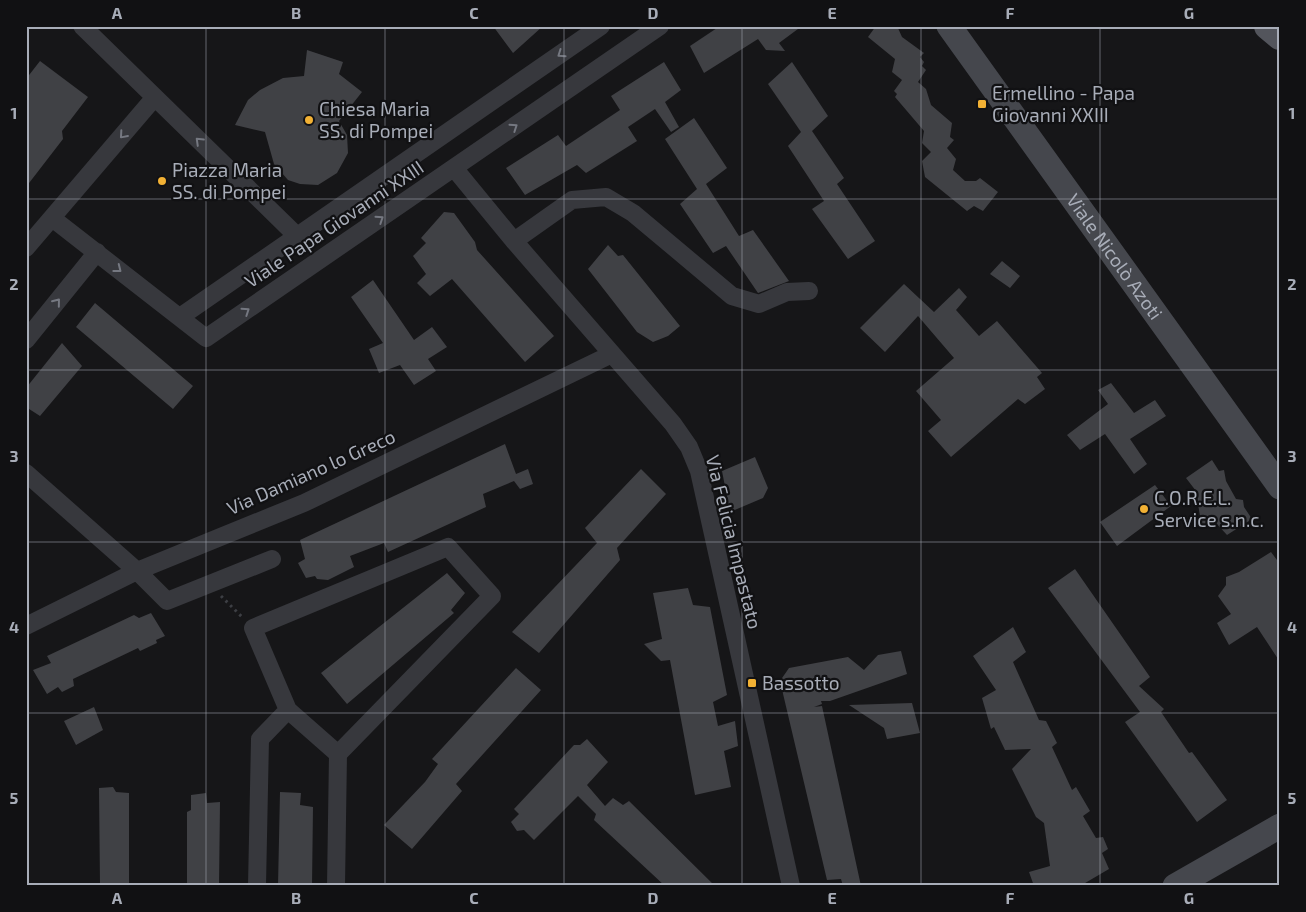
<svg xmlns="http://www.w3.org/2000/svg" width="1306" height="912" font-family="'Exo 2',sans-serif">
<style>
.building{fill:#404145}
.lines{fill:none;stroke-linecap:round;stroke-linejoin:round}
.path{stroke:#3d3f44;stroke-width:3;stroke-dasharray:2.5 4;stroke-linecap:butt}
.street{stroke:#37383d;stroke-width:18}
.secondary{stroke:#45474d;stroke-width:25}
.primary{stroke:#53555c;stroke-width:28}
.oneway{stroke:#757881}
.grid{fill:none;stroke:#a8adb8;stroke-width:1;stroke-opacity:0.55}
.poi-dot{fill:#f2b134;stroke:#111113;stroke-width:2}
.labels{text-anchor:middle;stroke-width:4.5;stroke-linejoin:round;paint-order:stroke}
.poi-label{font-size:19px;fill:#a8adb8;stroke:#111113;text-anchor:start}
.street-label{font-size:19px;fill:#a8adb8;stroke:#111113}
.neatline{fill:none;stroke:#a8adb8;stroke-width:2}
.grid-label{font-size:16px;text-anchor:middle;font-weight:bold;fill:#a8adb8}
</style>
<rect width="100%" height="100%" fill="#161618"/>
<path class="building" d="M493,26H543L513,53Z
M720,26H802L779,43L785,51L766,50L758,39L704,73L690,46Z
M876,26H897L902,37L924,53L920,57L924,62L922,66L926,70L918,82L926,89L931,105L952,123L950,137L954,140L947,148L956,159L953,170L965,181H976L980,178L998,192L983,211L974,206L967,211L925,177L922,161L931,152L922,143L924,131L895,97L897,94L894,91L902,80L892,72L895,59L868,37Z
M307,50L343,62L339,74L362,92L339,121L347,135L348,153L337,173L318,185L300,184L288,180L274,164L265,132L235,125L248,100L260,90L283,78L304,76Z
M40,61L88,97L62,131L63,139L26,187V79Z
M664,62L681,90L665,102L679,127L671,132L655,109L628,127L637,141L586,173L577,165L525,195L506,168L558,135L566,146L620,110L611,96Z
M792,62L828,116L812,131L844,178L837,184L875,241L848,259L812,209L824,201L788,146L801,132L768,84Z
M694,118L727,168L706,184L739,236L753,230L789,281L758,293L726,246L713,253L680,204L697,189L665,139Z
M444,212L454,213L475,242L477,250L554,336L525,362L452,279L430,296L417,283L426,274L413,256L426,243L421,238Z
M608,245L618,256L623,255L680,326L668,336L653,342L637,332L588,269Z
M1002,261L1020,276L1010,288L990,274Z
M373,280L414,340L432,327L447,347L428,359L436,371L414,385L400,365L379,373L369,349L383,343L351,297Z
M904,284L934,312L959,288L967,297L956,310L979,336L997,321L1042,373L1037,377L1045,389L1025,404L1018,399L951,457L928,431L941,420L916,391L954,358L918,316L885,352L860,328Z
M95,303L193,386L173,409L76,327Z
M62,343L82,366L40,416L26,407V388Z
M1111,383L1134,413L1155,400L1166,416L1130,439L1147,464L1134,474L1105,434L1080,450L1067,435L1108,404L1098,390Z
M505,444L516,474L528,469L533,484L520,489L514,481L483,494L486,507L388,552L384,543L350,556L354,567L328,580L317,579L315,576L306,578L298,563L305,559L300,540Z
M755,457L768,488L763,498L730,512L722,471Z
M1212,460L1219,471L1224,470L1226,481L1236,499L1243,500L1244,507L1252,519L1227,535L1215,522L1202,529L1196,491L1186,478Z
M641,469L666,494L617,548L620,560L539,653L512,632L597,543L585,528Z
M1155,485L1171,506L1117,546L1100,522Z
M1271,552L1280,564V662L1257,627L1229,645L1217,623L1231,614L1218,596L1226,585V577L1239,572Z
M1075,569L1150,677L1139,686L1164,709L1161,712L1189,753L1192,752L1227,800L1197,822L1125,722L1140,712L1048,588Z
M447,573L465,593L451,610L454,613L347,704L321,673Z
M688,588L693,605L710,607L727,695L713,702L718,726L735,721L738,746L724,751L731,787L695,795L670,660L661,661L644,644L662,639L653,593Z
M151,613L165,636L156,640L157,643L140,651L138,648L73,679L74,686L62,692L58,687L47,694L33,670L51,663L47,656L134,615L139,618Z
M1013,627L1026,652L1013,662L1039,720L1046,721L1057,743L1052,747L1072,790L1076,787L1090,811L1083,816L1096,838L1103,837L1108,849L1102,853L1109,869L1080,886H1034L1029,872L1050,866L1044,823L1036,817L1012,769L1031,749L1005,750L994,727L991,729L982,698L996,690L973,656Z
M901,651L907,674L830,701H821L822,704L814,707L822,706L861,886H843L841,879L827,880L780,681L789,668L848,657L864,670L878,655Z
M516,668L541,690L456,784L462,791L412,849L384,825L425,782L438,764L432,759Z
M912,703L920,733L887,739L884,728L849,705Z
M94,707L103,730L76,745L64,721Z
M587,739L608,762L587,785L605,806L613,798L623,805L629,801L715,886H665L594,820L596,814L578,796L534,840L524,830L517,831L511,822L519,814L514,809L574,745H580Z
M113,787L116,792L129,793V886H100L99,788Z
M280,792L301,793L300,805L313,807L312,886H278Z
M206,793L207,803L220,802L219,886H187V812L191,810V795Z"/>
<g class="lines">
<path class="path" d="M221,596L242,617"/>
<path class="street" d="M82,26L297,236
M454,168L514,241L673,424L689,447L699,471L791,886
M52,218L206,338L660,26
M514,241L572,200L606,197L633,213L732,296L759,304L787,292L809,291
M26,248L155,97
M180,317L601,26
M26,340L97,252
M26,473L137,571L167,601L272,559
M26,626L137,571L304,503L612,354
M257,886L260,739L288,710
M336,886L338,754L288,710L253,628L448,547L492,596L338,754"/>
<g class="secondary">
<path id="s1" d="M949,26L1280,487"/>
<path d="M1175,886L1280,826"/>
</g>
<path class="primary" d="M1268,26L1280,36"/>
</g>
<defs><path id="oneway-chevron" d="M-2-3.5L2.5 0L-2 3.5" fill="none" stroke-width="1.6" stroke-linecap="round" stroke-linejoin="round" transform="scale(1.25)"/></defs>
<g class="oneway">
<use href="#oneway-chevron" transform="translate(561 54) rotate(145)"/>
<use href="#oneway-chevron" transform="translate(514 127) rotate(-34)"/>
<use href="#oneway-chevron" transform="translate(123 135) rotate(131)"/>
<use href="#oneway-chevron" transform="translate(199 141) rotate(-136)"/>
<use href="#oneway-chevron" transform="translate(380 219) rotate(-34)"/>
<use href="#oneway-chevron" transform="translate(118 269) rotate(38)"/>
<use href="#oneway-chevron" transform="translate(57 302) rotate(-51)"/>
<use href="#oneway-chevron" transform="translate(246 311) rotate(-34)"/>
</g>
<path class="grid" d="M206,26V886M385,26V886M564,26V886M742,26V886M921,26V886M1100,26V886M26,199H1280M26,370H1280M26,542H1280M26,713H1280"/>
<g class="poi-dot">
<rect x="977" y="99" width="10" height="10" rx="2.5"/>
<circle cx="309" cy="120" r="5"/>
<circle cx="162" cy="181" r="5"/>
<circle cx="1144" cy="509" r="5"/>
<rect x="747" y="678" width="10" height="10" rx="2.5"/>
</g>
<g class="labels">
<g class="poi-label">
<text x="992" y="100">Ermellino - Papa<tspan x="992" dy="22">Giovanni XXIII</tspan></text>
<text x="319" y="116">Chiesa Maria<tspan x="319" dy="22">SS. di Pompei</tspan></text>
<text x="172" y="177">Piazza Maria<tspan x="172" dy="22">SS. di Pompei</tspan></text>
<text x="1154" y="505">C.O.R.E.L.<tspan x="1154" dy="22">Service s.n.c.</tspan></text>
<text x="762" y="690">Bassotto</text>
</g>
<g class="street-label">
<text transform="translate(334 224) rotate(-34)" y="7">Viale Papa Giovanni XXIII</text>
<text dy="7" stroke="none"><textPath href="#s1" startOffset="284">Viale Nicolò Azoti</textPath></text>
<text transform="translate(311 472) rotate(-24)" y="7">Via Damiano lo Greco</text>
<text transform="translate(734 542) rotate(76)" y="7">Via Felicia Impastato</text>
</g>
</g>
<rect width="1306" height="912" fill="none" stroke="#111113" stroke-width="55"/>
<rect x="28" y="28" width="1250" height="856" class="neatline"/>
<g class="grid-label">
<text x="117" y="19">A</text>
<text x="296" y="19">B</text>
<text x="474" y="19">C</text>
<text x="653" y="19">D</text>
<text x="832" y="19">E</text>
<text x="1010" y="19">F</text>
<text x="1189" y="19">G</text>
<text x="14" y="119">1</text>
<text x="1292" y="119">1</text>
<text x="14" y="290">2</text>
<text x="1292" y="290">2</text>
<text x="14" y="462">3</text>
<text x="1292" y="462">3</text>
<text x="14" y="633">4</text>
<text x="1292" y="633">4</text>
<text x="14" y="804">5</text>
<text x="1292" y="804">5</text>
<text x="117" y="904">A</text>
<text x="296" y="904">B</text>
<text x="474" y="904">C</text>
<text x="653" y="904">D</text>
<text x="832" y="904">E</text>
<text x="1010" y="904">F</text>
<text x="1189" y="904">G</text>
</g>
</svg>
